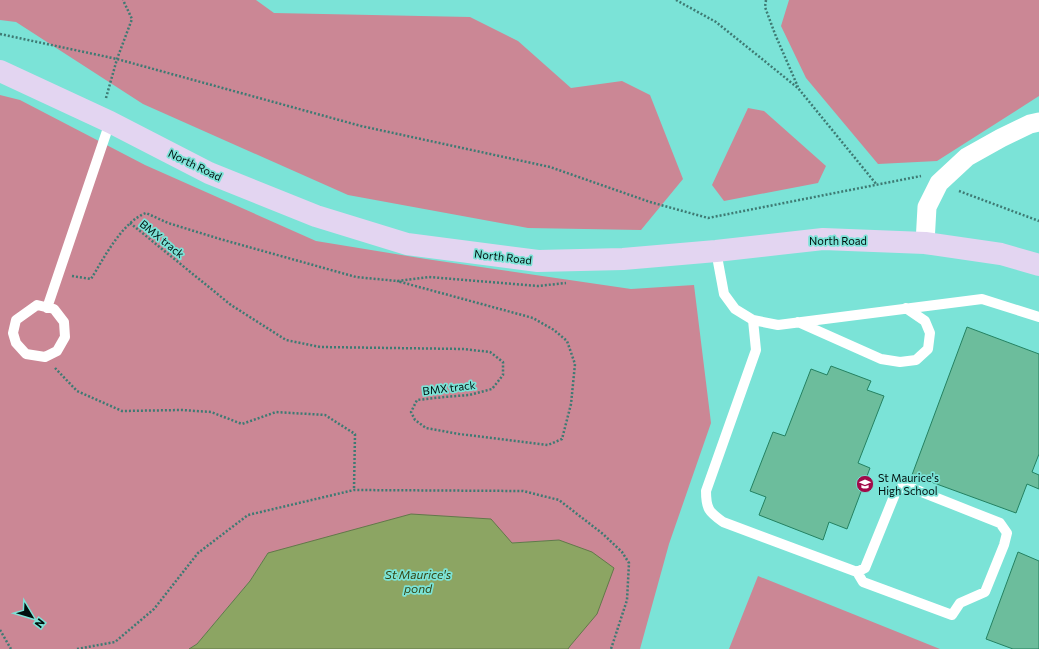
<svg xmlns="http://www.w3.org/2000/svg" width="1039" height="649" font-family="Commissioner,sans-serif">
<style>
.green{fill:#cb8795}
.water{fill:#8ca563;stroke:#62784a}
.building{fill:#6cbd9c;stroke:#248161}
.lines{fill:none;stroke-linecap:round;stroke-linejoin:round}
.path{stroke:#3e7a73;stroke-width:2.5;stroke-dasharray:2 2;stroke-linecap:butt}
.service{stroke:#fff;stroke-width:10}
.minor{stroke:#fff;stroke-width:19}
.secondary{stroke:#e3d5f1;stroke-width:22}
.labels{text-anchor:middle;stroke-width:3.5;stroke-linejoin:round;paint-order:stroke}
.street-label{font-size:11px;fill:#00100e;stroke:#7be3d7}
.poi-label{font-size:11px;fill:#00100e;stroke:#7be3d7;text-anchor:start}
.water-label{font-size:12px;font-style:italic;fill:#344514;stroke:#7be3d7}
</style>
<rect width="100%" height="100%" fill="#7be3d7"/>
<path class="green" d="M0,0H256L274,13L470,17L518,41L571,88L622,81L650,95L683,179L641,230L528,228L348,195L143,104L16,22L0,20Z
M789,0H1039V96L937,161L878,164L806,78L781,26Z
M0,95L20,100L145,165L316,241L426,259L631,289L694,285L711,423L669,544L640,649H568L570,646L559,540L512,543L268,553L250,581L197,644L189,649H0Z
M748,108L764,111L826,166L818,183L724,201L712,185Z
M758,576L940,649H729Z"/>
<path class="water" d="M411,514L491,519L512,543L559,540L592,552L614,568L597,614L570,646L568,649H189L197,644L250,581L268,553Z"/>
<path class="building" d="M967,327L1039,354V454L1032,472L1039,475V489L1027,484L1016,513L912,475Z
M831,366L871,381L867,390L884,396L858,463L870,468L847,529L829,522L823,540L759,515L766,497L750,491L773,432L785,436L811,369L827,375Z
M1018,552L1039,561V649H1013L986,639Z"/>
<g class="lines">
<path class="path" d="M676,0L716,22L798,88L877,185
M766,0L765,7L775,34L798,87
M0,34L117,59L361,126L550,167L650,202L708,218L921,176
M106,98L117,59L132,19L123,0
M959,191L1039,221
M130,223L231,305L286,340L320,347L463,349L490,352L503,362V375L492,389L469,395L444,397L417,400L411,412L415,420L426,428L459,434L548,445L562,439L571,404L575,364L567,341L554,330L533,318L397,281
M72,276L91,279C104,258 122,222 146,213L168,223L220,239L356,277L397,281L429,277L538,286L566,283
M55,368L77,391L122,411L182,410L211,412L242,424L276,412L325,415L355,434L354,489
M0,630L11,649
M77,649L115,642L154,609L198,553L248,515L354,490L523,491L559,500L603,534L622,552L629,563L627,600L611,649"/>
<path class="service" d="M716,251L724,294L735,309L753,320L778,325L982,299L1039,317
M37,305L54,309L64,322L65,337L57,351L45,357L26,354L16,343L13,333L16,320Z
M47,308L110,122
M753,320L756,350L706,491C706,509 709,512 723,522L857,572
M798,322L881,359L900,362L916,360L928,349L930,333L925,321L906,308
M904,485L1000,523L1007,533L1004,545L985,592L960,603L952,615L863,582L857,572L865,568L895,494Z"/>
<path class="minor" d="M925,243L927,207L939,183L967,157L1001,138L1030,124L1039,122"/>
<path class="secondary" d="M0,71L110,122L209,173L316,216L407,244L538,261L623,259L716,251L823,239L925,243L1001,254L1039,265"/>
</g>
<defs>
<symbol id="school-disc" viewBox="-11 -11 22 22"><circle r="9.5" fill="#a20a49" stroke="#7be3d7"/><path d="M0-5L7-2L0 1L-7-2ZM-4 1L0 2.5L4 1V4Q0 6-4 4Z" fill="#fff"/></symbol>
</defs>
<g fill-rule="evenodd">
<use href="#school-disc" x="855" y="474" width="20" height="20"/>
</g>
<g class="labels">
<g class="street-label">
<text transform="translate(195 165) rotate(26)" y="4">North Road</text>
<text transform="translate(162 239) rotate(39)" y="4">BMX track</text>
<text x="838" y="245">North Road</text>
<text transform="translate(503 257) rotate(7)" y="4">North Road</text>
<text transform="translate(449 388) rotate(-7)" y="4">BMX track</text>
</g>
<g class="poi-label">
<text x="878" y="482">St Maurice's<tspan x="878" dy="13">High School</tspan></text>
</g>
<g class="water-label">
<text x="418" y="579">St Maurice's<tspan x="418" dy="14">pond</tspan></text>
</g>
</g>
<g transform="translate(32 617) rotate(128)" stroke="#7be3d7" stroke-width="3" paint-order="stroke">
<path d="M0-3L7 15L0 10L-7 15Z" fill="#00100e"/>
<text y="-6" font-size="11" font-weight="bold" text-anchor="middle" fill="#00100e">N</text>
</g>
</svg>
